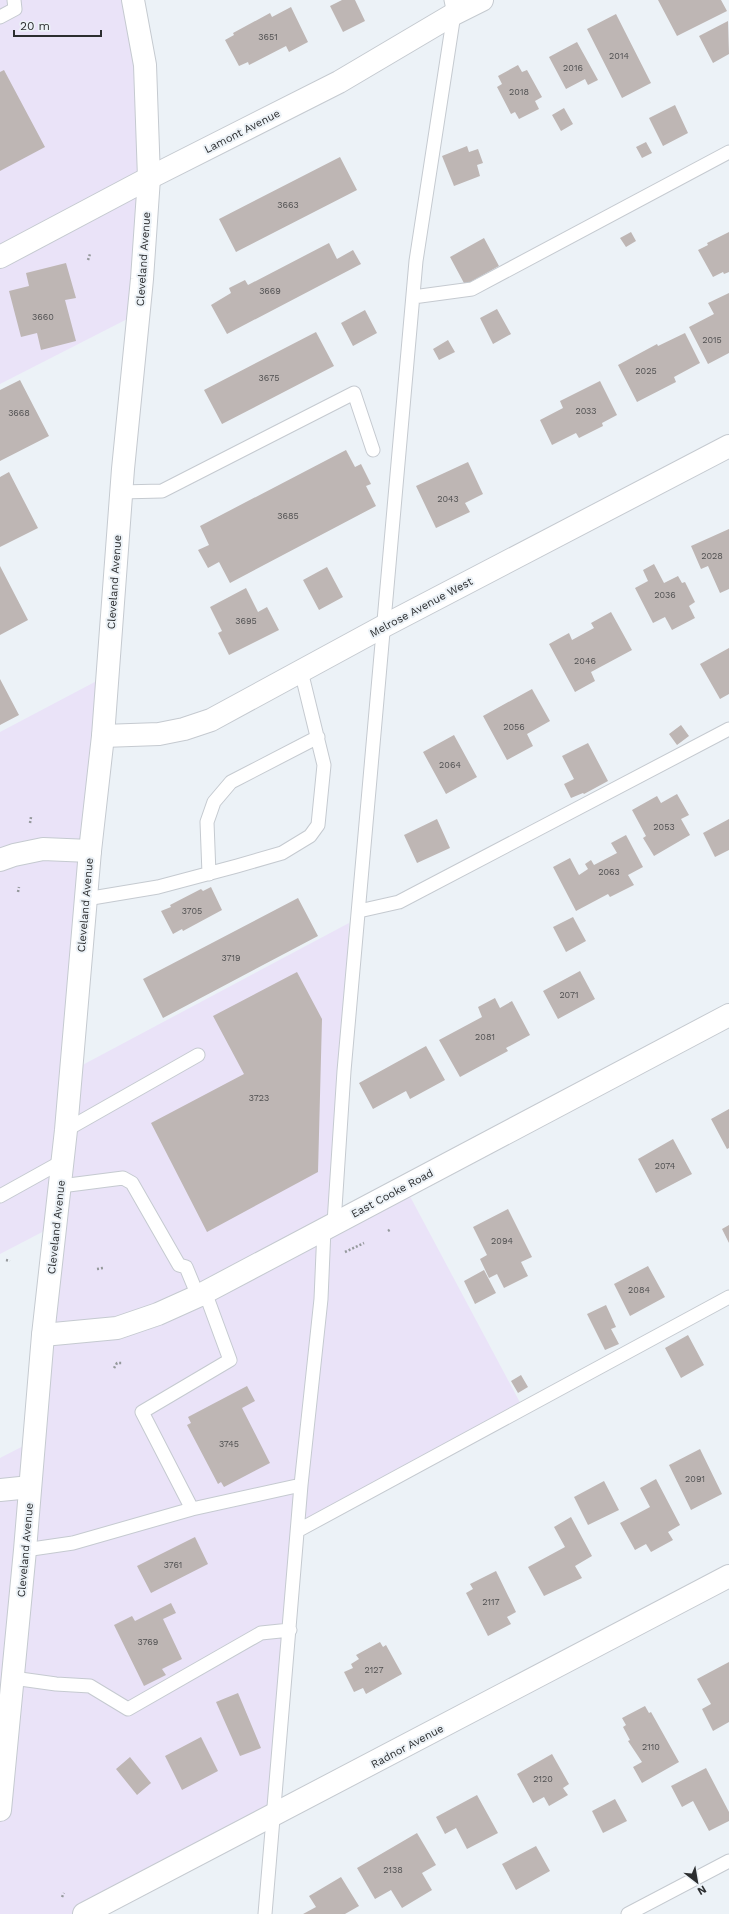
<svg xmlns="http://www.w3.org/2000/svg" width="729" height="1914" font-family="'Work Sans',sans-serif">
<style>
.commercial{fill:#eae3f8}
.building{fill:#beb6b4}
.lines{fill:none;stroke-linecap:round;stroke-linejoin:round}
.lane-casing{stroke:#c5cad0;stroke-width:15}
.street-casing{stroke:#c5cad0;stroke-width:24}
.primary-casing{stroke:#c5cad0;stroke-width:24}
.path{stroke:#95999c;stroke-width:2.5;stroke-dasharray:2 2;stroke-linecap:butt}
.lane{stroke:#fff;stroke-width:13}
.street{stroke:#fff;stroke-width:22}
.primary{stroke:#fff;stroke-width:22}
.labels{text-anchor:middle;stroke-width:4;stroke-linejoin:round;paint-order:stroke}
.number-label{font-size:9px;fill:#505051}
.street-label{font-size:11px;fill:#2c2e30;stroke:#ecf2f7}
</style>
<rect width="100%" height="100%" fill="#ecf2f7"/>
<path class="commercial" d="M0,0H136L141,312L0,384Z
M108,675L75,1069L349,923L336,1222L405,1187L523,1408L299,1530L268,1822L79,1914H0V1458L33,1441L50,1228L0,1254V732Z"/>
<path class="building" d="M342,0H355L365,21L343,32L330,6Z
M658,0H721L727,11L677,36Z
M291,7L308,42L289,52L286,46L249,65L248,62L239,66L225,40L234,35L233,33L270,13L272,17Z
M616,14L651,83L622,98L587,29Z
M728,21L729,54L713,63L699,36Z
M577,42L598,80L588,85L585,79L566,89L549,57Z
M518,65L522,72L527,70L542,97L535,101L539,109L519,119L515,112L511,114L497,87L502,84L498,76Z
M4,70L45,147L0,171V72Z
M675,105L688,133L663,146L649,118Z
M564,108L573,124L561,131L552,115Z
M646,142L652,153L642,158L636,147Z
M467,146L469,152L478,149L483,163L477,165L480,176L454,186L442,156Z
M340,157L357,190L236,252L219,219Z
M631,232L636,241L626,247L620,238Z
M729,232V272L724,274L723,272L713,277L698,250L708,245L707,243Z
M484,238L499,266L465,285L450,257Z
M329,243L337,259L353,250L361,264L227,334L211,305L231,293L229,288L245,280L248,285Z
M66,263L76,298L65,300L76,341L41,350L37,333L21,337L9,291L29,286L26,273Z
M729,293V353L708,364L689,327L714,314L708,303Z
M497,309L511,334L493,344L480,318Z
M365,310L377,333L353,346L341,323Z
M316,332L334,366L222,424L204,390Z
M685,333L700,363L674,377L676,382L637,402L618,365L657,344L658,346Z
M448,340L455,352L439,360L433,349Z
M20,380L49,436L0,461V390Z
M600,381L617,415L602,423L603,426L579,438L576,433L552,445L540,420L563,408L560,401Z
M346,450L355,467L361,464L371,484L366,486L376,506L230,583L219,562L208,568L198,550L209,545L200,526Z
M468,462L483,494L465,503L470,512L436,528L416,486Z
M9,472L38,528L0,547V477Z
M729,529V589L720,593L708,566L701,569L691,546Z
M654,564L664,583L678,576L682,583L685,582L695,602L689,606L695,618L672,630L665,617L653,623L635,588L648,581L643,570Z
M0,566L28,620L0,635Z
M327,567L343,597L319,610L303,580Z
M246,588L258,612L267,607L279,630L229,655L218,633L222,631L210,607Z
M611,612L632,650L591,672L595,681L575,692L549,644L569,633L572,640L594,628L591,623Z
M729,648V694L720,699L700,664Z
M0,679L19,715L0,725Z
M532,689L550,721L527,734L533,746L507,760L483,716Z
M681,725L689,736L677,745L669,734Z
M454,735L477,777L446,794L423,752Z
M588,743L608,781L584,794L583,793L571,798L564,784L574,779L562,756Z
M677,794L689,815L681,819L690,835L654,856L643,838L646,836L632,810L657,796L661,803Z
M437,819L450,848L417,863L404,835Z
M729,819V850L715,857L703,833Z
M626,835L643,867L628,875L634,885L610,897L608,894L576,911L553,867L570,858L579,875L588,869L585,864L591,860L594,865L617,853L611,843Z
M211,887L222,910L183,931L182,929L173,934L161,911L171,907L170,905L201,889L203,891Z
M298,898L318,936L163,1018L143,979Z
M573,917L586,941L566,952L553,927Z
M580,971L595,999L558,1019L543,991Z
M297,972L322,1019L318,1172L207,1232L151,1123L244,1074L213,1016Z
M495,998L500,1008L512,1001L530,1035L506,1048L508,1051L460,1077L439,1040L482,1017L478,1007Z
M426,1046L445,1080L410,1099L406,1091L373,1109L359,1083Z
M729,1109V1148L727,1149L711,1119Z
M673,1139L692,1174L656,1193L638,1159Z
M508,1209L532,1257L521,1262L528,1276L504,1288L497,1274L489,1278L480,1259L487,1255L473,1227Z
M729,1225V1243L722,1229Z
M648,1266L665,1297L630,1316L614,1284Z
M484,1270L496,1293L475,1304L464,1281Z
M606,1305L616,1327L611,1329L619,1344L605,1350L587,1314Z
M688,1335L704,1365L681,1378L665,1348Z
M521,1375L528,1387L518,1393L511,1381Z
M247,1386L255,1401L242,1408L270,1463L224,1487L221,1482L218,1484L187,1425L191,1423L188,1417Z
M700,1449L722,1494L691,1510L669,1465Z
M656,1479L680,1525L668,1532L673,1540L651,1552L646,1544L635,1550L620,1523L650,1507L640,1488Z
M604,1481L619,1510L588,1525L574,1497Z
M571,1517L592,1556L575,1566L582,1578L544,1596L528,1567L565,1547L554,1527Z
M195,1537L208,1564L151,1593L137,1566Z
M496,1571L516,1612L507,1617L511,1624L488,1636L466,1593L473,1589L470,1584Z
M171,1603L176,1613L163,1619L182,1659L162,1669L166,1675L144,1686L114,1625L132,1616L135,1621Z
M380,1642L383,1647L386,1645L402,1674L366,1694L363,1688L354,1692L344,1672L353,1668L351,1664L359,1659L356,1655Z
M729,1662V1722L713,1731L702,1709L711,1704L697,1679Z
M238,1693L261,1748L240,1756L216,1702Z
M645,1706L649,1713L651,1712L679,1762L642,1783L633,1767L642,1762L628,1741L630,1740L623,1727L626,1725L622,1718Z
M201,1737L218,1771L182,1790L165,1756Z
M552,1754L569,1784L563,1788L568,1795L549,1806L544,1797L533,1803L517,1774Z
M130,1757L151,1783L137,1795L116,1769Z
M706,1768L729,1812V1821L709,1831L693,1801L682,1807L671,1786Z
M477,1795L498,1833L467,1849L456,1828L445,1834L436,1817Z
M615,1799L627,1821L603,1833L592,1811Z
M417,1833L436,1865L422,1873L432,1890L402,1908L391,1890L375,1899L357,1868Z
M536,1846L550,1871L516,1890L502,1864Z
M341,1877L359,1906L345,1914H303L316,1907L309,1896Z"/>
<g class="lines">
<defs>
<path id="lane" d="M0,17L15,9L14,0
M413,297L472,289L729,152
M121,492L162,491L354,393L373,450
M209,874L207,822L214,802L231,782L318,737
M86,899L158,887L237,866L282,853L310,836L318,825L324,765L301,671
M359,911L399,902L729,729
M66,1130L198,1055
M61,1186L123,1178L132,1183L179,1265L186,1267L198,1296
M0,1196L63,1161
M334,1223L344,1071L416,261L454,14L451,0
M205,1292L230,1360L142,1412L192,1509L301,1485
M299,1530L729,1297
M25,1550L73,1543L192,1509
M13,1678L56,1684L90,1686L128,1709L261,1633L290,1630
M265,1914L301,1485L321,1299L324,1229
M628,1914L729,1861"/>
<path id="street" d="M0,257L149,178L339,82L454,14L482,0
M103,736L159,734L184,729L211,720L384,626L729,446
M0,860L14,855L43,849L90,851
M43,1335L117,1328L158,1314L198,1296L729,1015
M0,1490L30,1487
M84,1914L729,1576"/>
<path id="primary" d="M0,1810L25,1550L43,1335L66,1130L90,851L103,736L123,469L142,279L149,178L145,65L133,0"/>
</defs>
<use href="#lane" class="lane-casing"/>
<use href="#street" class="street-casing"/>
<use href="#primary" class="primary-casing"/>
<path class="path" d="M88,260L90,254
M30,823L31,817
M18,892L19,887
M388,1231L391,1229
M345,1252L364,1243
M6,1260L10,1261
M97,1269L103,1268
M114,1368L117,1363H122
M62,1897L64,1893"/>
<use href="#lane" class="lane"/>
<use href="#street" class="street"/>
<use href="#primary" class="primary"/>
</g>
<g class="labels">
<g class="number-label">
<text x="268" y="40">3651</text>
<text x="619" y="59">2014</text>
<text x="573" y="71">2016</text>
<text x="519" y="95">2018</text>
<text x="288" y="208">3663</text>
<text x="270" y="294">3669</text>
<text x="43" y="320">3660</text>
<text x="712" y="343">2015</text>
<text x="646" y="374">2025</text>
<text x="269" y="381">3675</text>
<text x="586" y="414">2033</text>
<text x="19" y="416">3668</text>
<text x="448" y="502">2043</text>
<text x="288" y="519">3685</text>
<text x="712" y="559">2028</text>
<text x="665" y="598">2036</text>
<text x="246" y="624">3695</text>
<text x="585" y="664">2046</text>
<text x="514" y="730">2056</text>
<text x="450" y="768">2064</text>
<text x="664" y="830">2053</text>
<text x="609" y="875">2063</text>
<text x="192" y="914">3705</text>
<text x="231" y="961">3719</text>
<text x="569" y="998">2071</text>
<text x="485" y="1040">2081</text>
<text x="259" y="1101">3723</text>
<text x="665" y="1169">2074</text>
<text x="502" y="1244">2094</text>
<text x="639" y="1293">2084</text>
<text x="229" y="1447">3745</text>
<text x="695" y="1482">2091</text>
<text x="173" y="1568">3761</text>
<text x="491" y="1605">2117</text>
<text x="148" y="1645">3769</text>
<text x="374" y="1673">2127</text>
<text x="651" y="1750">2110</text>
<text x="543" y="1782">2120</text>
<text x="393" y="1873">2138</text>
</g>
<g class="street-label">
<text transform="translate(242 131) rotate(-27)" y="4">Lamont Avenue</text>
<text transform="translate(143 259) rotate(-86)" y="4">Cleveland Avenue</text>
<text transform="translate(114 582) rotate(-86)" y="4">Cleveland Avenue</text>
<text transform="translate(421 607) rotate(-28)" y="4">Melrose Avenue West</text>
<text transform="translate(85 905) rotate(-85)" y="4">Cleveland Avenue</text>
<text transform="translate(392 1193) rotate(-28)" y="4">East Cooke Road</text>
<text transform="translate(56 1227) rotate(-84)" y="4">Cleveland Avenue</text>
<text transform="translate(25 1550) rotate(-85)" y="4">Cleveland Avenue</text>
<text transform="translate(407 1746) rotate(-28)" y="4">Radnor Avenue</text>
</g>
</g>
<g transform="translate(697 1882) rotate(149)" stroke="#ecf2f7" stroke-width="3" paint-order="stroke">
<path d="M0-3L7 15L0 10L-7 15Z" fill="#2c2e30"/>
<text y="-6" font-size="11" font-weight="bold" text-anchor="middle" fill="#2c2e30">N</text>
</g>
<path d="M14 30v6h87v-6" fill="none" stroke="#2c2e30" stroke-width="2"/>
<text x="20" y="30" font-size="12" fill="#2c2e30" stroke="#ecf2f7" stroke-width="3" paint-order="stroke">20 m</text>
</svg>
